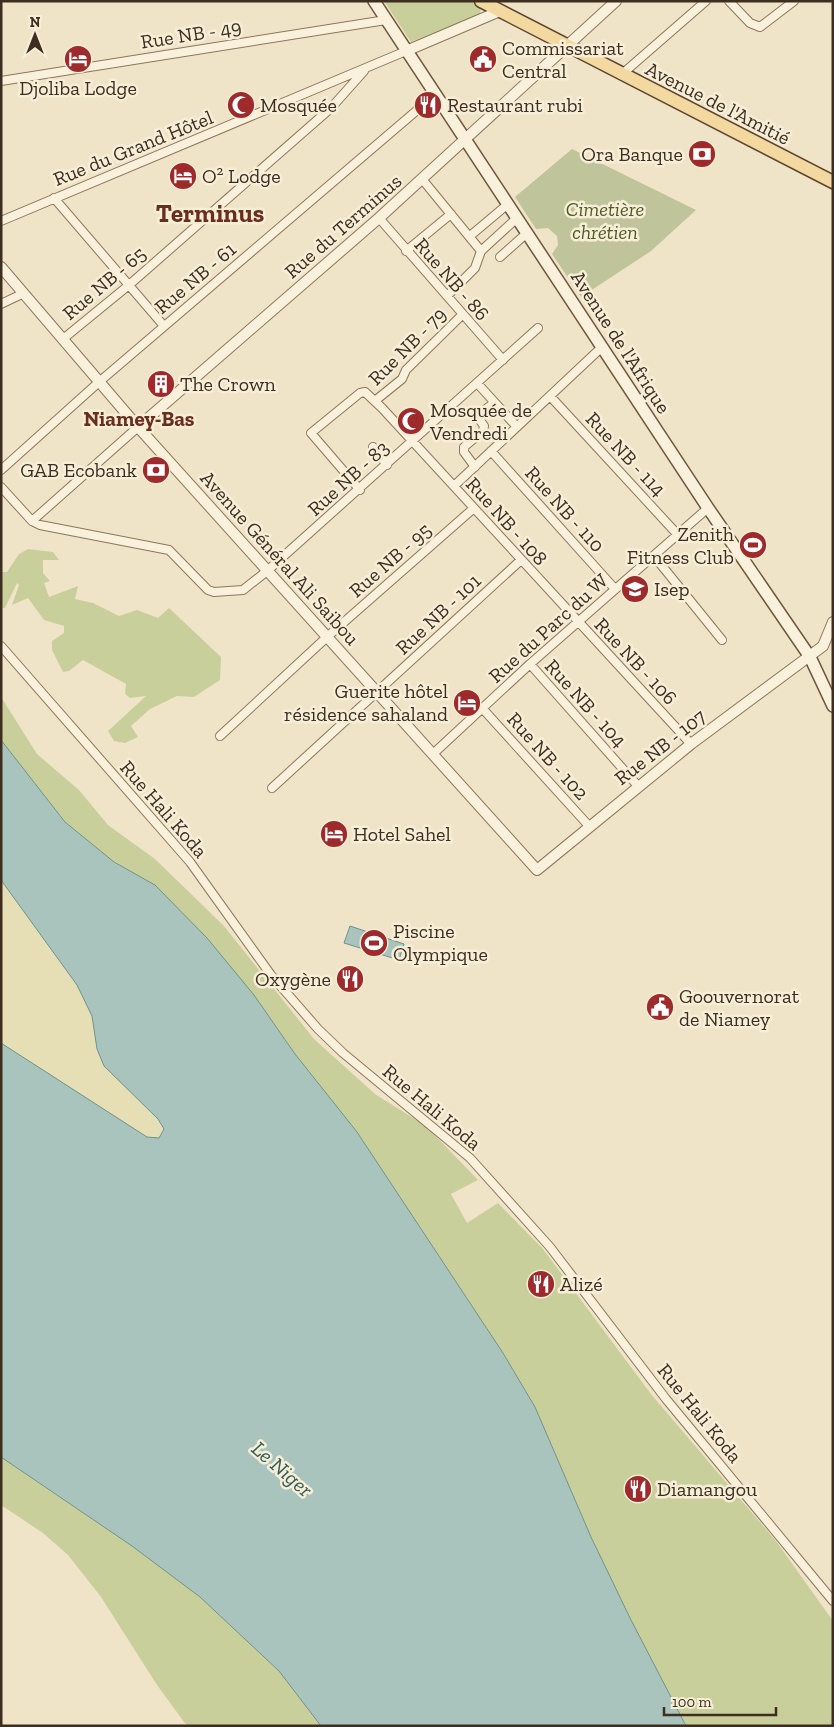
<svg xmlns="http://www.w3.org/2000/svg" width="834" height="1727" font-family="'Zilla Slab',serif">
<style>
.farmland{fill:#e6deb5}
.green{fill:#c9cf9b}
.cemetery{fill:#bfc49a}
.water{fill:#a9c4bc;stroke:#6f938a}
.lines{fill:none;stroke-linecap:round;stroke-linejoin:round}
.minor-casing{stroke:#8d765c;stroke-width:10}
.tertiary-casing{stroke:#8d765c;stroke-width:12}
.secondary-casing{stroke:#6f573f;stroke-width:14}
.primary-casing{stroke:#5b4430;stroke-width:15}
.minor{stroke:#faf1dc;stroke-width:8}
.tertiary{stroke:#faf1dc;stroke-width:10}
.secondary{stroke:#faf1dc;stroke-width:11}
.primary{stroke:#f3d9a0;stroke-width:12}
.labels{text-anchor:middle;stroke-width:5;stroke-linejoin:round;paint-order:stroke}
.street-label{font-size:20px;fill:#3d2e20;stroke:#f7eed8}
.poi-label{font-size:20px;fill:#3d2e20;stroke:#f7eed8;text-anchor:start}
.park-label{font-size:20px;font-style:italic;fill:#4d5a26;stroke:#f7eed8}
.neighbourhood-label{font-size:21px;font-weight:bold;fill:#6b2e1e;stroke:#f7eed8}
.water-label{font-size:21px;font-style:italic;fill:#2f5d5a;stroke:#f7eed8}
.district-label{font-size:25px;font-weight:bold;fill:#6b2e1e;stroke:#f7eed8}
</style>
<rect width="100%" height="100%" fill="#f0e4c8"/>
<path class="farmland" d="M1,880L77,985L92,1016L97,1049L104,1065L158,1119L164,1128L159,1138H147L1,1043Z"/>
<path class="green" d="M384,1H470L481,7L480,15L411,42Z
M28,549L53,552L59,560H43V573L50,581L44,583L49,597L78,586L75,599L93,603L119,616L137,610L158,618L169,608L221,657L220,680L194,697L177,696L150,709L131,726L138,737L125,743L114,741L108,731L146,696L130,698L125,694L126,684L83,660L69,671L63,672L52,650V641L64,633V626L44,620L28,598L12,605L19,585L17,583L5,608H1V572H7L19,554Z
M1,697L37,754L79,790L108,825L155,859L224,926L314,1039L375,1094L426,1126L478,1180L451,1194L467,1223L498,1203L543,1249L651,1394L776,1541L833,1621V1725L686,1726L630,1618L591,1537L535,1407L503,1353L357,1132L295,1054L254,995L155,885L114,862L65,822L1,740Z
M1,1457L132,1546L200,1597L279,1671L321,1726H187L157,1685L101,1597L68,1555L43,1533L1,1505Z"/>
<path class="cemetery" d="M572,149L696,210L651,251L581,297L552,254L558,245L557,236L548,228L536,229L515,197Z"/>
<path class="water" d="M1,740L65,822L114,862L155,885L207,938L254,995L295,1054L357,1132L503,1353L535,1407L591,1537L630,1618L686,1726H321L279,1671L200,1597L132,1546L1,1457V1043L147,1137L159,1138L164,1129L158,1119L104,1066L97,1049L92,1016L77,985L1,880Z
M350,926L404,944L399,960L344,943Z"/>
<g class="lines">
<defs>
<path id="minor" d="M729,1L750,23L760,27L794,1
M621,75L706,1
M1,81L386,20
M422,179L481,251
M54,198L164,326
M379,218L503,360
M1,221L406,51
M470,236L508,204
M406,251L451,214
M481,251L517,218
M500,257L527,233
M447,296L475,268L481,251
M1,304L24,293
M63,339L129,285L331,108L364,71
M477,383L517,427
M550,396L678,535
M376,400L402,379L406,370L462,315
M373,447L387,465
M491,451L615,589
M475,467L464,452V447L483,431L484,426L477,416L494,403
M1,470L99,382L436,94
M454,486L602,347
M1,487L32,521L40,525L169,550L208,590L214,592L243,590L267,571L538,328
M360,490L311,433L360,393L365,392L382,408L691,744
M32,521L138,427
M654,556L722,640
M1,646L190,862L271,975L318,1029L343,1053L470,1158L550,1247L666,1399L833,1601
M530,664L638,786
M482,708L589,826
M220,736L327,637L474,508
M434,753L530,664L708,508
M272,788L521,560"/>
<path id="tertiary" d="M406,51L500,11
M1,267L138,427L537,870L691,744L823,646L833,622
M138,427L379,218L616,1"/>
<path id="secondary" d="M374,1L708,508L810,657L833,706"/>
<path id="primary" d="M481,1L833,182"/>
</defs>
<use href="#minor" class="minor-casing"/>
<use href="#tertiary" class="tertiary-casing"/>
<use href="#secondary" class="secondary-casing"/>
<use href="#primary" class="primary-casing"/>
<use href="#minor" class="minor"/>
<use href="#tertiary" class="tertiary"/>
<use href="#secondary" class="secondary"/>
<use href="#primary" class="primary"/>
</g>
<defs>
<symbol id="hotel-disc" viewBox="-11 -11 22 22"><circle r="9.5" fill="#9e2a2b" stroke="#f7eed8"/><path d="M-6-4.5h1.5V1H6V5H4.5V3h-9V5H-6ZM-4 0a1.8 1.8 0 1 1 3.6 0ZM.5 0V-2.5h3Q6-2.5 6 0Z" fill="#fff"/></symbol>
<symbol id="civic-disc" viewBox="-11 -11 22 22"><circle r="9.5" fill="#9e2a2b" stroke="#f7eed8"/><path d="M-.6-6.5H3V-4.5H.6V-3L4-1V1h2V6H-6V1h2V-1L-.6-3ZM-1.2 2.5V6h2.4V2.5Z" fill="#fff"/></symbol>
<symbol id="mosque-disc" viewBox="-11 -11 22 22"><circle r="9.5" fill="#9e2a2b" stroke="#f7eed8"/><path d="M3.5-4.9A6 6 0 1 0 3.5 4.9A5 5 0 1 1 3.5-4.9Z" fill="#fff"/></symbol>
<symbol id="restaurant-disc" viewBox="-11 -11 22 22"><circle r="9.5" fill="#9e2a2b" stroke="#f7eed8"/><path d="M-5-6h1v4h1v-4h1v4h1v-4h1v5L-1.5 .5V6h-2V.5L-5-1ZM5-6V6H3V1.5H1.5Q1.5-4 5-6Z" fill="#fff"/></symbol>
<symbol id="bank-disc" viewBox="-11 -11 22 22"><circle r="9.5" fill="#9e2a2b" stroke="#f7eed8"/><path d="M-6-4H6V4H-6ZM0-2.3a2.3 2.3 0 1 0 0 4.6a2.3 2.3 0 1 0 0-4.6Z" fill="#fff"/></symbol>
<symbol id="building-disc" viewBox="-11 -11 22 22"><circle r="9.5" fill="#9e2a2b" stroke="#f7eed8"/><path d="M-4-6H4V6H1V3H-1V6H-4ZM-2.5-4.3h1.7v1.8h-1.7ZM.8-4.3h1.7v1.8H.8ZM-2.5-1h1.7V.8h-1.7ZM.8-1h1.7V.8H.8Z" fill="#fff"/></symbol>
<symbol id="stadium-disc" viewBox="-11 -11 22 22"><circle r="9.5" fill="#9e2a2b" stroke="#f7eed8"/><path d="M0-5a6.5 5 0 1 0 0 10a6.5 5 0 1 0 0-10ZM-3.5-1.8h7v3.6h-7Z" fill="#fff"/></symbol>
<symbol id="university-disc" viewBox="-11 -11 22 22"><circle r="9.5" fill="#9e2a2b" stroke="#f7eed8"/><path d="M0-5L7-2L0 1L-7-2ZM-4 1L0 2.5L4 1V4Q0 6-4 4Z" fill="#fff"/></symbol>
</defs>
<g fill-rule="evenodd">
<use href="#hotel-disc" x="62" y="43" width="32" height="32"/>
<use href="#civic-disc" x="467" y="43" width="32" height="32"/>
<use href="#mosque-disc" x="225" y="89" width="32" height="32"/>
<use href="#restaurant-disc" x="412" y="89" width="32" height="32"/>
<use href="#bank-disc" x="686" y="138" width="32" height="32"/>
<use href="#hotel-disc" x="167" y="160" width="32" height="32"/>
<use href="#building-disc" x="145" y="368" width="32" height="32"/>
<use href="#mosque-disc" x="395" y="405" width="32" height="32"/>
<use href="#bank-disc" x="140" y="454" width="32" height="32"/>
<use href="#stadium-disc" x="737" y="529" width="32" height="32"/>
<use href="#university-disc" x="619" y="573" width="32" height="32"/>
<use href="#hotel-disc" x="451" y="687" width="32" height="32"/>
<use href="#hotel-disc" x="318" y="818" width="32" height="32"/>
<use href="#stadium-disc" x="358" y="927" width="32" height="32"/>
<use href="#restaurant-disc" x="334" y="963" width="32" height="32"/>
<use href="#civic-disc" x="644" y="991" width="32" height="32"/>
<use href="#restaurant-disc" x="525" y="1268" width="32" height="32"/>
<use href="#restaurant-disc" x="622" y="1473" width="32" height="32"/>
</g>
<g class="labels">
<g class="street-label">
<text transform="translate(191 34) rotate(-9)" y="7">Rue NB - 49</text>
<text transform="translate(718 103) rotate(27)" y="7">Avenue de l'Amitié</text>
<text transform="translate(133 148) rotate(-22)" y="7">Rue du Grand Hôtel</text>
<text transform="translate(343 226) rotate(-41)" y="7">Rue du Terminus</text>
<text transform="translate(195 278) rotate(-40)" y="7">Rue NB - 61</text>
<text transform="translate(452 279) rotate(49)" y="7">Rue NB - 86</text>
<text transform="translate(104 283) rotate(-40)" y="7">Rue NB - 65</text>
<text transform="translate(621 342) rotate(57)" y="7">Avenue de l'Afrique</text>
<text transform="translate(407 346) rotate(-45)" y="7">Rue NB - 79</text>
<text transform="translate(626 454) rotate(47)" y="7">Rue NB - 114</text>
<text transform="translate(348 478) rotate(-42)" y="7">Rue NB - 83</text>
<text transform="translate(565 509) rotate(48)" y="7">Rue NB - 110</text>
<text transform="translate(507 521) rotate(48)" y="7">Rue NB - 108</text>
<text transform="translate(280 558) rotate(48)" y="7">Avenue Général Ali Saibou</text>
<text transform="translate(390 560) rotate(-41)" y="7">Rue NB - 95</text>
<text transform="translate(438 614) rotate(-43)" y="7">Rue NB - 101</text>
<text transform="translate(548 628) rotate(-42)" y="7">Rue du Parc du W</text>
<text transform="translate(636 661) rotate(47)" y="7">Rue NB - 106</text>
<text transform="translate(586 703) rotate(48)" y="7">Rue NB - 104</text>
<text transform="translate(660 747) rotate(-38)" y="7">Rue NB - 107</text>
<text transform="translate(548 756) rotate(48)" y="7">Rue NB - 102</text>
<text transform="translate(164 809) rotate(49)" y="7">Rue Hali Koda</text>
<text transform="translate(432 1107) rotate(40)" y="7">Rue Hali Koda</text>
<text transform="translate(700 1413) rotate(51)" y="7">Rue Hali Koda</text>
</g>
<g class="poi-label">
<text x="502" y="55">Commissariat<tspan x="502" dy="23">Central</tspan></text>
<text x="78" y="95" text-anchor="middle">Djoliba Lodge</text>
<text x="260" y="112">Mosquée</text>
<text x="447" y="112">Restaurant rubi</text>
<text x="683" y="161" text-anchor="end">Ora Banque</text>
<text x="202" y="183">O² Lodge</text>
<text x="180" y="391">The Crown</text>
<text x="430" y="417">Mosquée de<tspan x="430" dy="23">Vendredi</tspan></text>
<text x="137" y="477" text-anchor="end">GAB Ecobank</text>
<text x="734" y="541" text-anchor="end">Zenith<tspan x="734" dy="23">Fitness Club</tspan></text>
<text x="654" y="596">Isep</text>
<text x="448" y="698" text-anchor="end">Guerite hôtel<tspan x="448" dy="23">résidence sahaland</tspan></text>
<text x="353" y="841">Hotel Sahel</text>
<text x="393" y="938">Piscine<tspan x="393" dy="23">Olympique</tspan></text>
<text x="331" y="986" text-anchor="end">Oxygène</text>
<text x="679" y="1003">Goouvernorat<tspan x="679" dy="23">de Niamey</tspan></text>
<text x="560" y="1291">Alizé</text>
<text x="657" y="1496">Diamangou</text>
</g>
<g class="park-label">
<text x="605" y="216">Cimetière<tspan x="605" dy="23">chrétien</tspan></text>
</g>
<g class="neighbourhood-label">
<text x="139" y="426">Niamey-Bas</text>
</g>
<g class="water-label">
<text transform="translate(282 1469) rotate(41)" y="7">Le Niger</text>
</g>
<g class="district-label">
<text x="210" y="222">Terminus</text>
</g>
</g>
<rect width="834" height="1727" fill="none" stroke="#3d2e20" stroke-width="5"/>
<g transform="translate(35 35)" stroke="#f7eed8" stroke-width="4" paint-order="stroke">
<path d="M0-4L9 19L0 12L-9 19Z" fill="#3d2e20"/>
<text y="-8" font-size="14" font-weight="bold" text-anchor="middle" fill="#3d2e20">N</text>
</g>
<path d="M664 1707v8h112v-8" fill="none" stroke="#3d2e20" stroke-width="2.5"/>
<text x="672" y="1707" font-size="15" fill="#3d2e20" stroke="#f7eed8" stroke-width="4" paint-order="stroke">100 m</text>
</svg>
